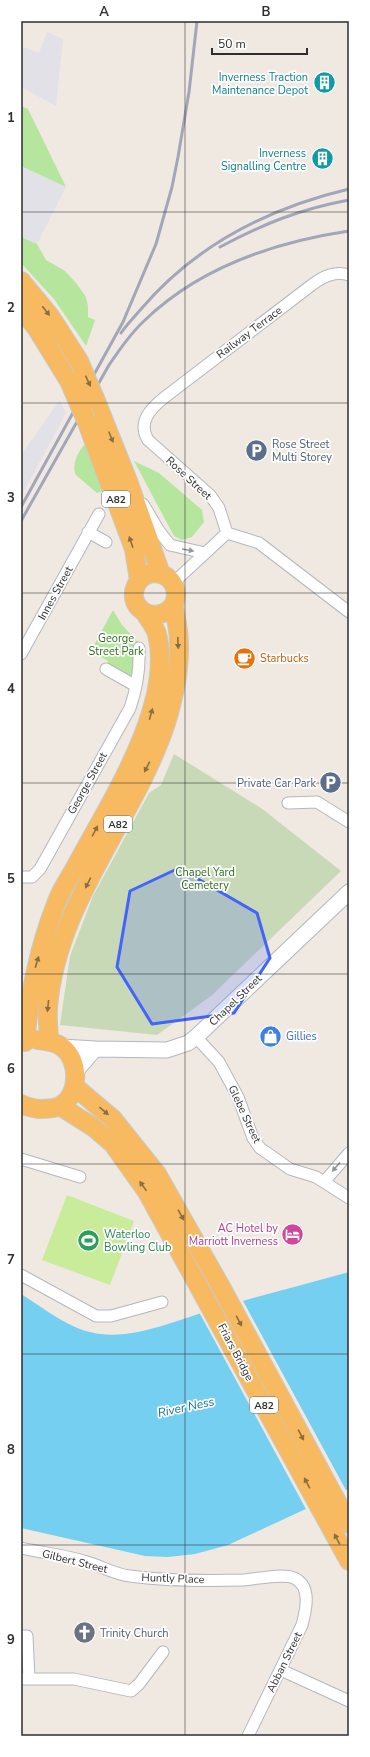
<svg xmlns="http://www.w3.org/2000/svg" width="370" height="1757" font-family="'Nunito Sans',sans-serif">
<style>
.industrial{fill:#e3e1e8}
.green{fill:#b6e59e}
.cemetery{fill:#c8d9b8}
.pitch{fill:#c9ec9a}
.water{fill:#75cff0}
.pier{fill:#efe9e1}
.lines{fill:none;stroke-linecap:round;stroke-linejoin:round}
.minor-casing{stroke:#b4b7c1;stroke-width:13}
.secondary-casing{stroke:#b4b7c1;stroke-width:17}
.trunk-casing{stroke:#c9c9c9;stroke-width:20}
.minor{stroke:#fff;stroke-width:11}
.secondary{stroke:#fff;stroke-width:15}
.trunk{stroke:#f8ba60;stroke-width:18}
.rail{stroke:#a3a6b8;stroke-width:3}
.trunk-bridge-casing{stroke:#c9c9c9;stroke-width:20;stroke-linecap:butt}
.trunk-bridge{stroke:#f8ba60;stroke-width:18}
.oneway{fill:#896d44}
.oneway2{fill:#969696}
.marked{fill:#4264fb;fill-opacity:0.2;stroke:#4264fb;stroke-width:3;stroke-linejoin:round}
.grid{fill:none;stroke:#2e2e2e;stroke-width:1;stroke-opacity:0.55}
.labels{text-anchor:middle;stroke-width:3.5;stroke-linejoin:round;paint-order:stroke}
.shield{fill:#fff;stroke:#6d6d6d;stroke-width:1}
.shield-label{font-size:10px;font-weight:bold;fill:#2e2e2e}
.culture-label{font-size:11px;fill:#0d838f;stroke:#fff;text-anchor:end}
.street-label{font-size:11px;fill:#2e2e2e;stroke:#fff}
.service-label{font-size:11px;fill:#4e5e75;stroke:#fff;text-anchor:start}
.park-label{font-size:11px;fill:#2c6e1b;stroke:#fff}
.food-label{font-size:11px;fill:#c56008;stroke:#fff;text-anchor:start}
.shop-label{font-size:11px;fill:#366cbe;stroke:#fff;text-anchor:start}
.hotel-label{font-size:11px;fill:#b23c85;stroke:#fff;text-anchor:end}
.leisure-label{font-size:11px;fill:#27864d;stroke:#fff;text-anchor:start}
.worship-label{font-size:11px;fill:#5b616d;stroke:#fff;text-anchor:start}
.water-label{font-size:12px;font-style:italic;fill:#0d6fa3;stroke:#fff}
.neatline{fill:none;stroke:#2e2e2e;stroke-width:1.5}
.grid-label{font-size:13px;text-anchor:middle;font-weight:bold;fill:#2e2e2e}
</style>
<rect width="100%" height="100%" fill="#efe9e1"/>
<path class="industrial" d="M47,32L63,39L56,106L21,87V46L39,53Z
M21,166L66,187L37,244L21,237Z
M60,400L66,413L21,497V455Z"/>
<path class="green" d="M21,106L28,109L66,187L21,166Z
M21,237L37,244L46,260L65,271L76,283L86,297L88,306V317L95,320L86,346L54,299L21,263Z
M85,444L104,491L97,493L76,475C71,466 78,451 85,444Z
M134,461L159,473L202,510L204,522L192,537L182,540L174,536Z
M113,610L122,625L139,643L132,678L107,666L108,661L91,651Z"/>
<path class="cemetery" d="M174,754L261,808L341,871L211,996L157,1035L60,1025L70,956L93,896L149,793L161,785Z"/>
<path class="pitch" d="M67,1195L134,1221L110,1285L42,1260Z"/>
<path class="water" d="M349,1272V1489L228,1545L195,1554L168,1557L145,1556L21,1528V1294C42,1307 67,1327 90,1332C129,1343 182,1318 220,1307C263,1295 306,1284 349,1272Z"/>
<path class="pier" d="M242,1299L347,1492L307,1511L199,1312Z"/>
<g class="lines">
<defs>
<path id="minor" d="M143,504L159,531L170,545L205,553
M88,532L106,542
M227,533L219,508L210,495L148,440C137,422 151,408 165,397L313,284C324,276 335,271 349,275
M227,533L259,543L349,612
M173,583L227,533
M21,654L99,514
M106,669L136,686
M288,803L317,802L349,822
M21,877H32L40,869L130,708C137,688 140,669 139,648
M196,1037L219,1062L238,1097L253,1138L260,1148L290,1169L316,1177L349,1198
M21,1159L80,1177
M324,1182L349,1153
M21,1275L96,1316H111L162,1302
M21,1548C43,1553 65,1555 87,1562C101,1566 116,1575 130,1576C167,1581 206,1581 243,1580C257,1579 282,1573 294,1578C312,1586 306,1610 302,1625L248,1736
M21,1636H27L29,1679
M281,1670L349,1701
M21,1679H74L131,1691L139,1684L163,1652"/>
<path id="secondary" d="M62,1047L95,1049L167,1050L188,1043L196,1037L349,892
M75,1072L95,1049"/>
<path id="trunk" d="M21,281L50,316L79,361
M21,308L37,329L69,381
M96,401L128,481L161,574
M86,420L134,549L139,580
M25,1042C30,993 38,950 56,904C60,891 69,879 76,866C108,806 175,705 157,634C155,627 149,620 145,613
M49,1042C49,1031 47,1019 48,1008C56,903 134,820 166,723C174,697 180,670 179,643C179,631 176,619 174,607C174,603 176,599 176,595C176,584 168,574 156,573C149,573 142,576 138,582C122,606 156,629 174,604
M74,1086L113,1119L157,1174L221,1287L349,1524
M21,1104C26,1107 33,1108 39,1109C45,1109 54,1109 60,1106C80,1095 80,1060 62,1047C56,1042 46,1041 38,1040
M60,1106L93,1127L113,1144L147,1192L349,1561"/>
</defs>
<use href="#minor" class="minor-casing"/>
<use href="#secondary" class="secondary-casing"/>
<use href="#trunk" class="trunk-casing"/>
<use href="#minor" class="minor"/>
<use href="#secondary" class="secondary"/>
<use href="#trunk" class="trunk"/>
<path class="rail" d="M220,247C263,224 300,209 349,200
M121,333C127,324 135,316 142,308C196,245 269,208 349,189
M21,507L123,322L156,244L172,187L178,157L189,92L197,21
M21,521L109,365C120,349 131,333 145,320C201,266 275,242 349,231"/>
<defs>
<path id="trunk-bridge" d="M79,361L96,401
M69,381L86,420"/>
</defs>
<use href="#trunk-bridge" class="trunk-bridge-casing"/>
<use href="#trunk-bridge" class="trunk-bridge"/>
</g>
<defs><path id="oneway-solid" d="M-6-.8H1V-3.2L6.5 0L1 3.2V.8H-6Z"/></defs>
<g class="oneway">
<use href="#oneway-solid" transform="translate(46 311) rotate(52)"/>
<use href="#oneway-solid" transform="translate(88 381) rotate(65)"/>
<use href="#oneway-solid" transform="translate(111 437) rotate(68)"/>
<use href="#oneway-solid" transform="translate(131 542) rotate(-109)"/>
<use href="#oneway-solid" transform="translate(178 643) rotate(88)"/>
<use href="#oneway-solid" transform="translate(151 714) rotate(-74)"/>
<use href="#oneway-solid" transform="translate(147 767) rotate(117)"/>
<use href="#oneway-solid" transform="translate(95 831) rotate(-62)"/>
<use href="#oneway-solid" transform="translate(88 883) rotate(117)"/>
<use href="#oneway-solid" transform="translate(37 962) rotate(-73)"/>
<use href="#oneway-solid" transform="translate(48 1006) rotate(96)"/>
<use href="#oneway-solid" transform="translate(104 1111) rotate(40)"/>
<use href="#oneway-solid" transform="translate(143 1186) rotate(-126)"/>
<use href="#oneway-solid" transform="translate(181 1215) rotate(61)"/>
<use href="#oneway-solid" transform="translate(239 1321) rotate(62)"/>
<use href="#oneway-solid" transform="translate(301 1435) rotate(62)"/>
<use href="#oneway-solid" transform="translate(307 1483) rotate(-118)"/>
<use href="#oneway-solid" transform="translate(337 1539) rotate(-118)"/>
</g>
<g class="oneway2">
<use href="#oneway-solid" transform="translate(188 550) rotate(10)"/>
<use href="#oneway-solid" transform="translate(336 1167) rotate(131)"/>
</g>
<path class="marked" d="M179,868L257,913L270,958L234,1013L152,1024L117,967L130,891Z"/>
<path class="grid" d="M185,21V1736M21,212H349M21,403H349M21,593H349M21,783H349M21,974H349M21,1164H349M21,1354H349M21,1545H349"/>
<defs>
<symbol id="building-disc" viewBox="-11 -11 22 22"><circle r="9.5" fill="#0f9aa8" stroke="#fff"/><path d="M-4-6H4V6H1V3H-1V6H-4ZM-2.5-4.3h1.7v1.8h-1.7ZM.8-4.3h1.7v1.8H.8ZM-2.5-1h1.7V.8h-1.7ZM.8-1h1.7V.8H.8Z" fill="#fff"/></symbol>
<symbol id="parking-disc" viewBox="-11 -11 22 22"><circle r="9.5" fill="#5c6f8a" stroke="#fff"/><path d="M-3.5-5.5H1a3.5 3.5 0 0 1 0 7H-1V5.5H-3.5ZM-1-3.4V-.6H.8a1.4 1.4 0 0 0 0-2.8Z" fill="#fff"/></symbol>
<symbol id="cafe-disc" viewBox="-11 -11 22 22"><circle r="9.5" fill="#e8710a" stroke="#fff"/><path d="M-5.5-4.5H6V0H3Q3 3.5 0 3.5H-2.5Q-5.5 3.5-5.5 0ZM3-3.2v2h1.7v-2ZM-6 4.5H4V6H-6Z" fill="#fff"/></symbol>
<symbol id="shop-disc" viewBox="-11 -11 22 22"><circle r="9.5" fill="#3f7fe0" stroke="#fff"/><path d="M-5-2.5h2.3a2.7 3.5 0 0 1 5.4 0H5L5.5 6h-11ZM-1.5-2.5h3a1.5 2.3 0 0 0-3 0Z" fill="#fff"/></symbol>
<symbol id="hotel-disc" viewBox="-11 -11 22 22"><circle r="9.5" fill="#d1479c" stroke="#fff"/><path d="M-6-4.5h1.5V1H6V5H4.5V3h-9V5H-6ZM-4 0a1.8 1.8 0 1 1 3.6 0ZM.5 0V-2.5h3Q6-2.5 6 0Z" fill="#fff"/></symbol>
<symbol id="stadium-disc" viewBox="-11 -11 22 22"><circle r="9.5" fill="#2e9e5b" stroke="#fff"/><path d="M0-5a6.5 5 0 1 0 0 10a6.5 5 0 1 0 0-10ZM-3.5-1.8h7v3.6h-7Z" fill="#fff"/></symbol>
<symbol id="church-disc" viewBox="-11 -11 22 22"><circle r="9.5" fill="#6b7280" stroke="#fff"/><path d="M-1.2-6h2.4v3.5h3.3v2.4h-3.3V6h-2.4V-.1h-3.3v-2.4h3.3Z" fill="#fff"/></symbol>
</defs>
<g fill-rule="evenodd">
<use href="#building-disc" x="312" y="70" width="25" height="25"/>
<use href="#building-disc" x="310" y="146" width="25" height="25"/>
<use href="#parking-disc" x="244" y="438" width="25" height="25"/>
<use href="#cafe-disc" x="232" y="646" width="25" height="25"/>
<use href="#parking-disc" x="318" y="770" width="25" height="25"/>
<use href="#shop-disc" x="258" y="1024" width="25" height="25"/>
<use href="#hotel-disc" x="280" y="1222" width="25" height="25"/>
<use href="#stadium-disc" x="76" y="1228" width="25" height="25"/>
<use href="#church-disc" x="72" y="1620" width="25" height="25"/>
</g>
<g class="labels">
<g class="shield">
<rect x="102" y="491" width="28" height="16" rx="3"/>
<rect x="104" y="816" width="28" height="16" rx="3"/>
<rect x="250" y="1397" width="28" height="16" rx="3"/>
</g>
<g class="shield-label">
<text x="116" y="503">A82</text>
<text x="118" y="828">A82</text>
<text x="264" y="1409">A82</text>
</g>
<g class="culture-label">
<text x="308" y="81">Inverness Traction<tspan x="308" dy="13">Maintenance Depot</tspan></text>
<text x="306" y="157">Inverness<tspan x="306" dy="13">Signalling Centre</tspan></text>
</g>
<g class="street-label">
<text transform="translate(249 332) rotate(-37)" y="4">Railway Terrace</text>
<text transform="translate(189 478) rotate(43)" y="4">Rose Street</text>
<text transform="translate(55 593) rotate(-61)" y="4">Innes Street</text>
<text transform="translate(87 783) rotate(-61)" y="4">George Street</text>
<text transform="translate(235 1000) rotate(-44)" y="4">Chapel Street</text>
<text transform="translate(245 1114) rotate(65)" y="4">Glebe Street</text>
<text transform="translate(236 1352) rotate(62)" y="4">Friars Bridge</text>
<text transform="translate(75 1561) rotate(14)" y="4">Gilbert Street</text>
<text transform="translate(173 1578) rotate(2)" y="4">Huntly Place</text>
<text transform="translate(284 1662) rotate(-64)" y="4">Abban Street</text>
</g>
<g class="service-label">
<text x="272" y="448">Rose Street<tspan x="272" dy="13">Multi Storey</tspan></text>
<text x="316" y="787" text-anchor="end">Private Car Park</text>
</g>
<g class="park-label">
<text x="116" y="642">George<tspan x="116" dy="13">Street Park</tspan></text>
<text x="205" y="876">Chapel Yard<tspan x="205" dy="13">Cemetery</tspan></text>
</g>
<g class="food-label">
<text x="260" y="662">Starbucks</text>
</g>
<g class="shop-label">
<text x="286" y="1040">Gillies</text>
</g>
<g class="hotel-label">
<text x="278" y="1232">AC Hotel by<tspan x="278" dy="13">Marriott Inverness</tspan></text>
</g>
<g class="leisure-label">
<text x="104" y="1238">Waterloo<tspan x="104" dy="13">Bowling Club</tspan></text>
</g>
<g class="worship-label">
<text x="100" y="1637">Trinity Church</text>
</g>
<g class="water-label">
<text transform="translate(186 1407) rotate(-12)" y="4">River Ness</text>
</g>
</g>
<rect width="370" height="1757" fill="none" stroke="#ffffff" stroke-width="44"/>
<path d="M212 48v6h95v-6" fill="none" stroke="#2e2e2e" stroke-width="2"/>
<text x="218" y="48" font-size="12" fill="#2e2e2e" stroke="#ffffff" stroke-width="3" paint-order="stroke">50 m</text>
<rect x="22" y="22" width="326" height="1713" class="neatline"/>
<g class="grid-label">
<text x="104" y="16">A</text>
<text x="266" y="16">B</text>
<text x="11" y="122">1</text>
<text x="11" y="312">2</text>
<text x="11" y="502">3</text>
<text x="11" y="693">4</text>
<text x="11" y="883">5</text>
<text x="11" y="1073">6</text>
<text x="11" y="1264">7</text>
<text x="11" y="1454">8</text>
<text x="11" y="1644">9</text>
</g>
</svg>
